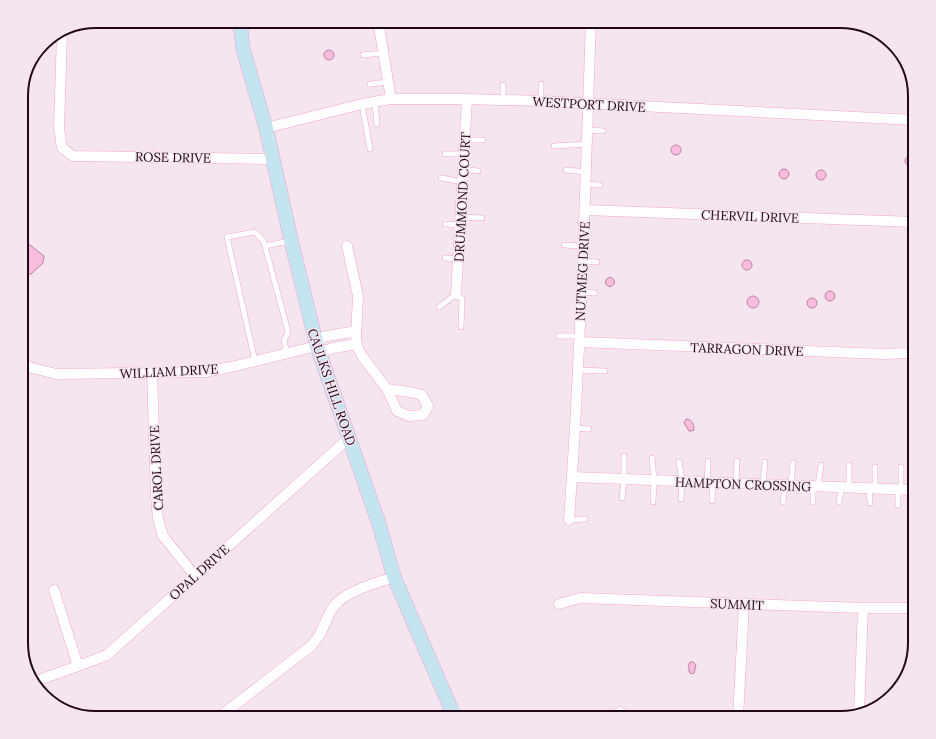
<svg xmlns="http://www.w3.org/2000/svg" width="936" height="739" font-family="Lora,serif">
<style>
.water{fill:#f9bbde;stroke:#b985a3}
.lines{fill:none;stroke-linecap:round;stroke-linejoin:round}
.service-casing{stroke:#f4a5d3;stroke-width:6}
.minor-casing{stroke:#f4a5d3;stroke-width:11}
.secondary-casing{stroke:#f4a5d3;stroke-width:15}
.service{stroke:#fff;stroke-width:5}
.minor{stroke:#fff;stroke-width:10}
.secondary{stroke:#c4e4ef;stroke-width:14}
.labels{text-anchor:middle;stroke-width:3;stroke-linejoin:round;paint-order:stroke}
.street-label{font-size:13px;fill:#230819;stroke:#f5e5ee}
.rim{fill:none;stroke:#230819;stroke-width:2}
</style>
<rect width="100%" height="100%" fill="#f5e5ee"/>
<path class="water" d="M324 55a5 5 0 1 1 10 0a5 5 0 1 1-10 0Z
M671 150a5 5 0 1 1 10 0a5 5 0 1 1-10 0Z
M905 161a5 5 0 1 1 10 0a5 5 0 1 1-10 0Z
M779 174a5 5 0 1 1 10 0a5 5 0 1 1-10 0Z
M816 175a5 5 0 1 1 10 0a5 5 0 1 1-10 0Z
M21,238L44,256L43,263L31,274L21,275Z
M742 265a5 5 0 1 1 10 0a5 5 0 1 1-10 0Z
M605.5 282a4.5 4.5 0 1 1 9 0a4.5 4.5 0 1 1-9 0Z
M825 296a5 5 0 1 1 10 0a5 5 0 1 1-10 0Z
M747 302a6 6 0 1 1 12 0a6 6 0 1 1-12 0Z
M807 303a5 5 0 1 1 10 0a5 5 0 1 1-10 0Z
M686,419C692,419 694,425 694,430L691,431H689L684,423Z
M690,662H693L696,665L694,673L691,674L689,672V668L688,666Z"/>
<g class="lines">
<defs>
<path id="service" d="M363,55L383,53
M370,84L388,82
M503,85V100
M541,101V84
M375,102L377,124
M362,104L370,149
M588,130L603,131
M465,140H483
M554,146L587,144
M445,154H464
M463,169L478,171
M566,170L586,172
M441,178L463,182
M586,184L600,185
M461,217L482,218
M445,224L460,225
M564,245L583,246
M265,246L289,241
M445,258L458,259
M582,261L597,262
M581,292L595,293
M439,307L456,294L462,299L461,327
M558,336H579
M255,361L227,237L255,232L264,242L288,332L284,341L287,353
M577,370L605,371
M574,428L589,429
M652,458L654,480L653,502
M679,462L682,481L681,499
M849,465V487
M901,467V489
M707,482L708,461
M736,483L737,461
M763,484L765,462
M791,485L793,463
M818,486L821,465
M869,488L870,503
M875,488V467
M622,498L624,479V456
M712,501L713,482
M783,502L785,485
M813,502V486
M839,502L842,487
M898,505V489
M911,514L915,496
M569,520L585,519"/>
<path id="minor" d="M378,21L391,99
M62,34L59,128L62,148L73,156L273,159
M266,128L362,104L391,99H467L541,101L915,120
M585,210L915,222
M347,246L358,296L356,336L357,346L362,356L387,389L410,392L422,395L428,406L423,415L409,416L397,411L387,389
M456,294L467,99
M579,342L885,354L908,353L915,352
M317,346L322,337L356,331
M317,346L324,351L333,348L357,344
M21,365L56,374L205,372L231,367L317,346
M152,372L156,497L158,519L163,536L195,576
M572,477L915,490
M569,520C581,354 585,188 591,21
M54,590L78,666
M559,604L580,598L863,608H915
M33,682L78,666L107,655L349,438
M859,714L863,608
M218,718L311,646C314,642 318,638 320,634C325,625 328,614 334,606C347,590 375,584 394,577
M610,718L620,712
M738,718L744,604"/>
<path id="secondary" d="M240,21L243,49L266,128L291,240L317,346L349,438L379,524L394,577L455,718"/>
</defs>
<use href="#service" class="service-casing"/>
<use href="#minor" class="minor-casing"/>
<use href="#secondary" class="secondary-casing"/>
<use href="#service" class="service"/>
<use href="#minor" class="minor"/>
<use href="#secondary" class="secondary"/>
</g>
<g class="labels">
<g class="street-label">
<text transform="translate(589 104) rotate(3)" y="5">WESTPORT DRIVE</text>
<text transform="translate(173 157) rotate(1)" y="5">ROSE DRIVE</text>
<text transform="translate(462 197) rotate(-87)" y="5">DRUMMOND COURT</text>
<text transform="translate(750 216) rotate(2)" y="5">CHERVIL DRIVE</text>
<text transform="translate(582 271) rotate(-87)" y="5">NUTMEG DRIVE</text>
<text transform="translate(747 349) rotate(2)" y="5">TARRAGON DRIVE</text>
<text transform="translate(169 371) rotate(-3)" y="5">WILLIAM DRIVE</text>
<text transform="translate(332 387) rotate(71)" y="5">CAULKS HILL ROAD</text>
<text transform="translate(156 468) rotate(-93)" y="5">CAROL DRIVE</text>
<text transform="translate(743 484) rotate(2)" y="5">HAMPTON CROSSING</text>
<text transform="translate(199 572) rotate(-42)" y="5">OPAL DRIVE</text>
<text transform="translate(737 604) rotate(2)" y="5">SUMMIT</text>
</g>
</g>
<path d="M0 0H936V739H0ZM96 28H840A68 68 0 0 1 908 96V643A68 68 0 0 1 840 711H96A68 68 0 0 1 28 643V96A68 68 0 0 1 96 28Z" fill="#f5e5ee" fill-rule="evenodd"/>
<path class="rim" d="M96 28H840A68 68 0 0 1 908 96V643A68 68 0 0 1 840 711H96A68 68 0 0 1 28 643V96A68 68 0 0 1 96 28Z"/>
</svg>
